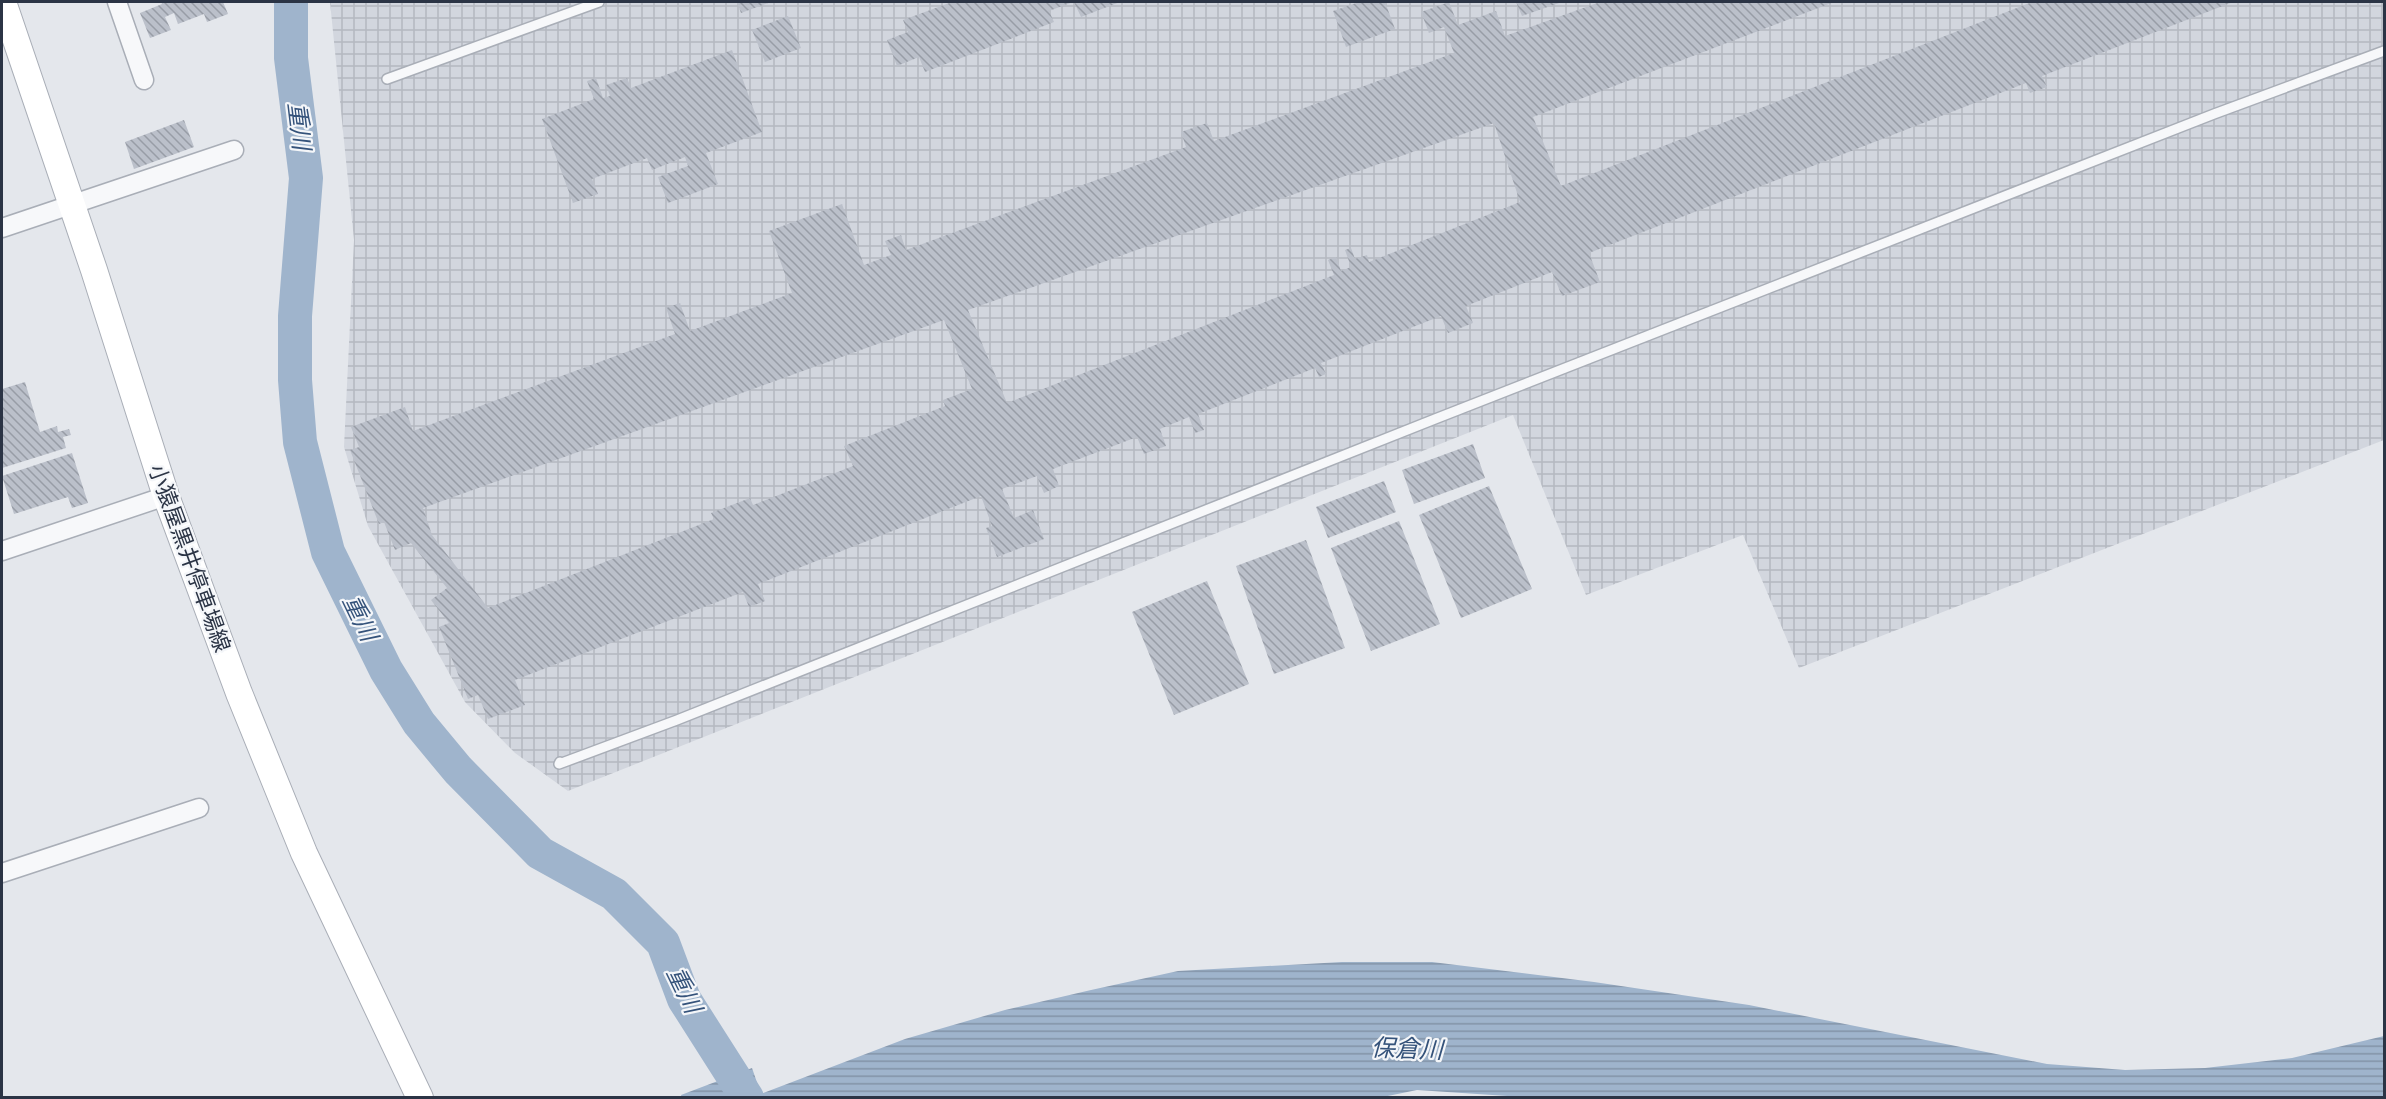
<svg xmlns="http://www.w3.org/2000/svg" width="2386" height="1099" font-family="Signika,'Noto Sans JP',sans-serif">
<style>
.industrial{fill:url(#industrial-grid)}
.water{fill:url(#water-rules)}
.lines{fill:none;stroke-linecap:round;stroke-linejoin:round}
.river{stroke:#9fb4cc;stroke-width:34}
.building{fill:url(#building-back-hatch);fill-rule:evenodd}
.lane-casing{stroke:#a9aeb7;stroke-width:12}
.street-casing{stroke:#a9aeb7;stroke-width:21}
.secondary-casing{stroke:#a9aeb7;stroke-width:28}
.lane{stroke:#f7f8fa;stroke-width:9}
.street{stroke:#f7f8fa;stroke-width:18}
.secondary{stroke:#fff;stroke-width:26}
.labels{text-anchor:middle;stroke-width:4.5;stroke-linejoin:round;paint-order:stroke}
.street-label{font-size:22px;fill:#2b3445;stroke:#f4f6f9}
.water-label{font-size:24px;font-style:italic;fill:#34527a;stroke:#f4f6f9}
</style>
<defs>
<pattern id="industrial-grid" width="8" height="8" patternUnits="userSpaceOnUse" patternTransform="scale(1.5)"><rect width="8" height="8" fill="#d2d6de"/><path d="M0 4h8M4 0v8" fill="none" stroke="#b4b8c0"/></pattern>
<pattern id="water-rules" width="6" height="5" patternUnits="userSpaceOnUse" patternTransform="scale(1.5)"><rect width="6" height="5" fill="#9fb4cc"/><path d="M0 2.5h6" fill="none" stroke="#8293a7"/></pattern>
<pattern id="building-back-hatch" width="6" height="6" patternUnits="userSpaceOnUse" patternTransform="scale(1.5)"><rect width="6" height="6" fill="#bbc0ca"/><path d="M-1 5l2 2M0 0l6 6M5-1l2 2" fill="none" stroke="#989da6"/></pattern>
</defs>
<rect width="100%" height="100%" fill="#e4e7ec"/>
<path class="industrial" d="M330,2H2384V440L1799,668L1743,535L1586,595L1513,415L568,791L515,753L465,702L368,526L344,447L354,240Z"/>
<path class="water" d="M1342,962H1432L1594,982L1749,1005L2047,1064L2125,1070L2205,1068L2292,1058L2384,1036V1097L1538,1098L1417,1090L1378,1098H682L681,1095L752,1068L761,1094L905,1039L1005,1010L1091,990L1178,971Z"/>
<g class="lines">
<path class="river" d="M291,2V58L306,178L295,316V380L300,442L328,552L386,670L419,723L458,770L540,853L614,894L663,943L684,999L747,1098"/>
</g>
<path class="building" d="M161,2H223L228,14L207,22L204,14L178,24L174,13L165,17L171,30L150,38L140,13L162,4Z
M737,2H771L741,13Z
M952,2H1073L1049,11L1054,22L925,72L919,57L897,66L887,40L908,32L903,20Z
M1074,2H1120L1081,17Z
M1359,2H1385L1395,29L1346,47L1333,11Z
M1449,2L1458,25L1496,11L1505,36L1600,2H1834L1533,117L1561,186L2032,2H2233L2042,76L2047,87L2030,93L2026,83L1589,253L1600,282L1562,296L1552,272L1466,306L1473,323L1448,333L1441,316L1321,363L1326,374L1319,377L1315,368L1198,414L1204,430L1195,433L1189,417L1160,429L1166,446L1144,454L1137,437L1053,469L1059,486L1044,493L1037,476L1002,489L1014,518L1033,510L1044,539L997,557L986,528L992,526L981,496L758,584L765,601L749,607L743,592L515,680L525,705L488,719L478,695L468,699L439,627L449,623L431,600L447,588L411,543L395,550L384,522L379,524L350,450L359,447L351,427L405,407L413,431L675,334L666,308L680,303L690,331L792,293L769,231L842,204L864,265L891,255L885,241L901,235L906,250L1186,147L1181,132L1207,123L1214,141L1454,53L1444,27L1429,33L1421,12ZM1494,123L1520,202L1369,262L1367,255L1355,259L1351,248L1345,250L1351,267L1341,271L1336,257L1328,260L1334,275L1007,403L968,310ZM944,320L972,389L943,400L945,406L844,446L853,466L753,505L750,498L711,513L714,519L488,608L432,535L423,508Z
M1516,2H1562L1522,16Z
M788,16L801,48L765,62L752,30Z
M732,50L762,132L706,153L718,184L668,203L658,177L688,166L685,157L652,170L647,158L592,179L598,194L573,203L542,119L594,99L587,81L596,78L603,98L610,96L606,85L627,78L631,88Z
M184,120L194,147L134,169L125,142Z
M25,382L40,432L57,426L58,432L69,429L71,435L63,437L66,448L2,468V389Z
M1473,444L1485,478L1414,504L1402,470Z
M72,453L88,503L72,508L68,497L14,514L2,476Z
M1384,481L1396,512L1328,538L1316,507Z
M1489,486L1532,589L1461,618L1419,515Z
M1399,521L1440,624L1371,651L1331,548Z
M1306,540L1345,648L1274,674L1236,566Z
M1207,581L1249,684L1174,715L1132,612Z"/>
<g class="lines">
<defs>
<path id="lane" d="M387,79L599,2
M560,762L559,764L677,720L1435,419L2214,114L2384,51"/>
<path id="street" d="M117,2L144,80
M2,228L234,150
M2,551L166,496
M2,873L199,808"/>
<path id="secondary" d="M3,2L94,270L166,496L239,693L304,853L420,1098"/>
</defs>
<use href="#lane" class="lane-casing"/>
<use href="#street" class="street-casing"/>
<use href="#secondary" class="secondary-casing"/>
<use href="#lane" class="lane"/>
<use href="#street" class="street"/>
<use href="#secondary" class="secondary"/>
</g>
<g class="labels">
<g class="street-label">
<text transform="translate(190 558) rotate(70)" y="8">小猿屋黒井停車場線</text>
</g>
<g class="water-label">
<text transform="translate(299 126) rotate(83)" y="8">重川</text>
<text transform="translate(360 618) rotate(64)" y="8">重川</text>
<text transform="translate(684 990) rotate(64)" y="8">重川</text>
<text transform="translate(1407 1049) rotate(2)" y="8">保倉川</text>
</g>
</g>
<rect width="2386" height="1099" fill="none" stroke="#2b3445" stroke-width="6"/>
</svg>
